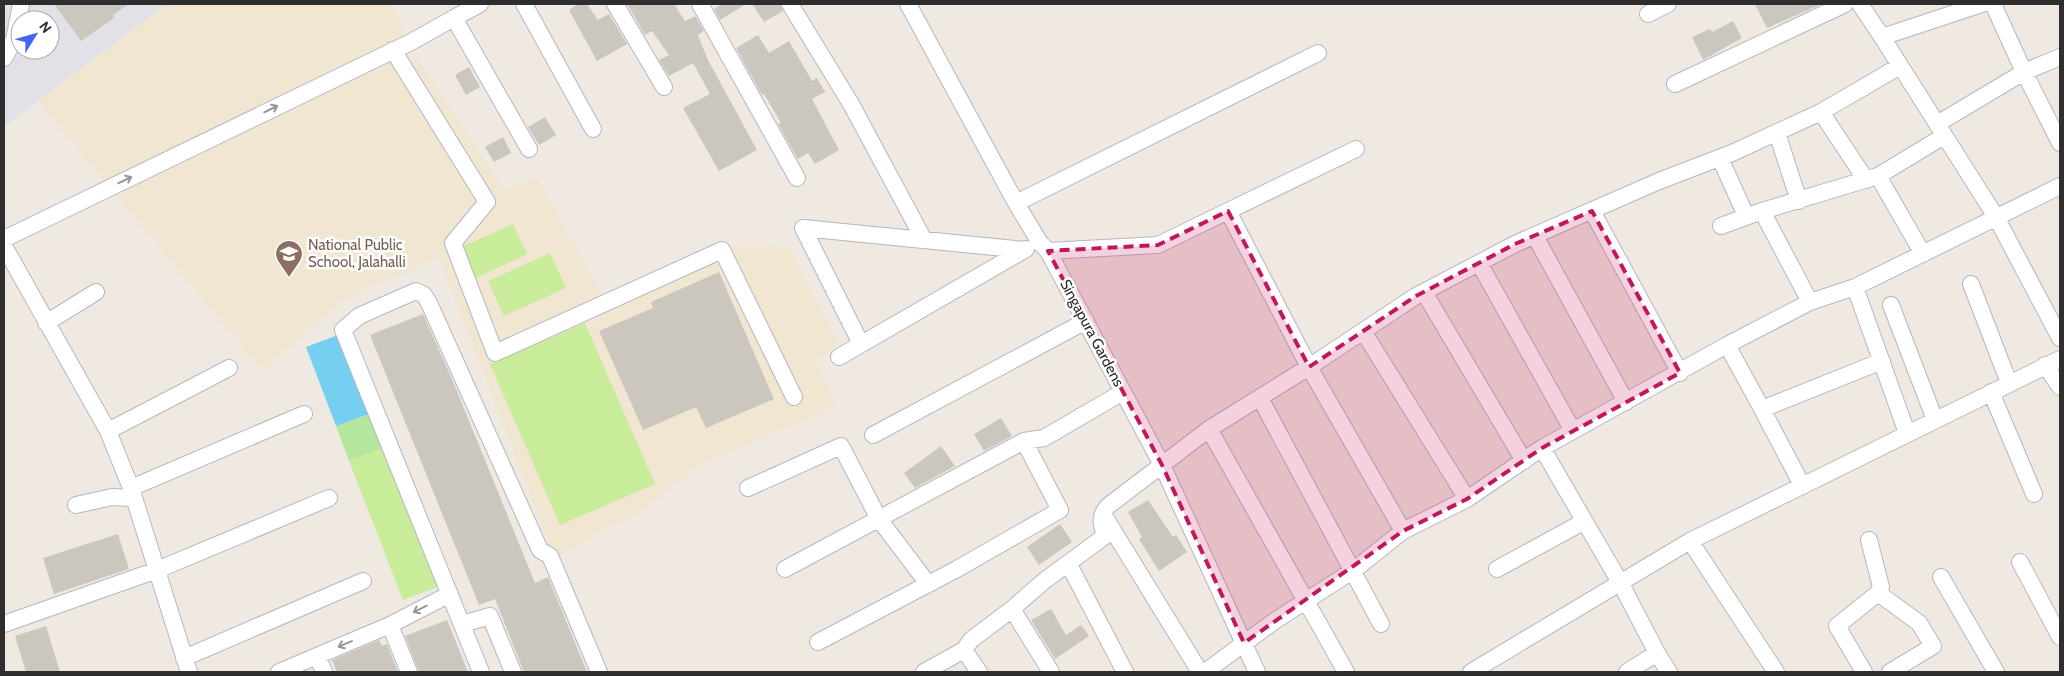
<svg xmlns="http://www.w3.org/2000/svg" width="2064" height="676" font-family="Cabin,sans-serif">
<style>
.industrial{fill:#e3e1e8;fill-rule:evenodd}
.education{fill:#f0e6d1}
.green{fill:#b6e59e}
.pitch{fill:#c9ec9a}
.water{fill:#75cff0}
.building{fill:#cbc7bf}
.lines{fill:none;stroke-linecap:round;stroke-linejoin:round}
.minor-casing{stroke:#b4b7c1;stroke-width:18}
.minor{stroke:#fff;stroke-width:16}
.oneway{stroke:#969696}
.marked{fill:#c2185b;fill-opacity:0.2;stroke:#c2185b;stroke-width:4;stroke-dasharray:10 6;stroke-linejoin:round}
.labels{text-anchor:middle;stroke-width:5;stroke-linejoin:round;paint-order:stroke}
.education-label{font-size:15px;fill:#785e54;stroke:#fff;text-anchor:start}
.street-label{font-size:15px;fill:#2e2e2e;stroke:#fff}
</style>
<rect width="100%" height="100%" fill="#efe9e1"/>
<path class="industrial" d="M4,4H167L4,127ZM20,20H50V50H20Z"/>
<path class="education" d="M167,4H391L414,53L505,190L537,177L606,301L725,245L789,248L839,344L816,361L837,407L696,466L648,506L555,558L439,258L348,297L262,370L38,101Z"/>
<path class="green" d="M372,413L385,447L349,461L336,426Z"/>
<path class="pitch" d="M513,224L527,254L476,278L462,247Z
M550,253L566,288L504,316L488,281Z
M585,323L655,484L560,525L490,364Z
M385,447L440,586L403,600L349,461Z"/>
<path class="water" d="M341,334L372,413L336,426L306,347Z"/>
<path class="building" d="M54,4H129L113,15L114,18L81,41Z
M578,4H587L598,20L609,14L627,44L597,61L569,10Z
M627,4H674L685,21L695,16L704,31L698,35L708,60L757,150L719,171L683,108L710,94L693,63L669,76L659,60L669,55L652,31L645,35Z
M722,4H746L720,20L714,9Z
M752,4H780L783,11L764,22Z
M1755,4H1822L1767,28Z
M1733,21L1742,38L1703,60L1692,37L1710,29L1712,32Z
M758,35L769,53L789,41L812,81L817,78L825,92L812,99L839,150L815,164L808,153L798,159L778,124L781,123L764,94L762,95L736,48Z
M469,67L480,87L466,95L455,75Z
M545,117L556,135L539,145L528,127Z
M503,137L511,153L494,162L485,147Z
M719,272L774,399L706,428L696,407L643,430L599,331L653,308L651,302Z
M423,314L452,379L535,583L548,577L587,672H524L495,599L479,605L370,335Z
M1001,418L1012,436L984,451L974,434Z
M941,446L955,466L915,488L904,473Z
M1148,500L1173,537L1176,535L1187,552L1159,571L1139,539L1142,537L1128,512Z
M1060,524L1072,542L1039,565L1027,547Z
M118,534L129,569L54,594L43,558Z
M1051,609L1066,635L1081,625L1089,636L1055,659L1031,620Z
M447,620L468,672H419L405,636Z
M46,626L60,672H26L15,636Z
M379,640L382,646L387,644L398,672H337L332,660Z"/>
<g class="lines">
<defs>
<path id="minor" d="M480,4L454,18L529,149
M524,4L593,129
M615,4L664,87
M700,4L797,178
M790,4L851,104L924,240
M908,4L1016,203L1040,243L1048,251L1162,465L1257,672
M1860,4L1882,37L1982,4
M1993,4L2024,72L2060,57
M1648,14L1668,4
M1882,37L1996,217L2060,338
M393,50L487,202L453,243L495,353L722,250L794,397
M4,58L14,40L21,4
M1675,84L1845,4
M1821,112L1866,180
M1937,124L2024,72L2060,143
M1777,133L1799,201
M1720,158L1746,216
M1878,176L1923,254
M1016,203L1318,53
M1228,211L1309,367L1403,531
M1592,211L1680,373
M1762,211L1810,302
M1721,226L1762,211L1878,176L1944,136
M1535,236L1626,402
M4,239L411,42L454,18
M4,246L108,431L131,488L189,672
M1048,251L1158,245L1356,149
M1479,263L1573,431
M1971,284L2009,383
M1855,287L1907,433
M1424,292L1524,461
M1891,305L1935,420
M46,323L96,292
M1363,331L1467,499
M861,344L803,228L1024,250
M1727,345L1762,409
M839,357L1026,249
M2045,365L2060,387
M1991,392L2034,494
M1260,398L1381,624
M1209,429L1346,672
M108,431L229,368
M873,435L1086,321
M1542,448L1621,584L1657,653
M1802,485L1762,409L1882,361
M131,488L304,414
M748,488L841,446L879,519L928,584
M76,505L112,497L133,498
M1106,519L1200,672
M1690,541L1776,672
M2020,562L2060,637
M1068,563L1125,672
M785,569L1024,441L1044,438L1123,392
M1497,569L1583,522
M1941,577L1996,672
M1878,593L1919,623L1933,646L1890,672
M4,624L157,570L329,498
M462,624L490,616L513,672
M390,625L409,672
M818,642L957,569L1060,510L1024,441
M964,650L979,672
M317,656L324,672
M184,658L363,581
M279,672L390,625L450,594
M481,672L343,330L359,316L416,291L424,295L429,303L540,550L550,556L599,672
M924,672L964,650L971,640L1012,609
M1051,672L1012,609L1044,581L1105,536C1101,523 1099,516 1108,506L1209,429L1309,367L1416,296L1515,244L1659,181L1732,153L1821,112L1900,66
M1205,672L1276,620L1354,570L1403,531L1467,499L1542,448L1727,345L1810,302L1855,287L2060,186
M1471,672L1690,541L2060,359
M1627,672L1657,653L1669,672
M1864,672L1837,626L1878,593L1881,587L1869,540"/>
</defs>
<use href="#minor" class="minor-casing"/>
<use href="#minor" class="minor"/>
</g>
<defs><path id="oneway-shaft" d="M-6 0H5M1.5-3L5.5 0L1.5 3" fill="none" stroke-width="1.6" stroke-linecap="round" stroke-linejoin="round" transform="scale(1.25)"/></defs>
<g class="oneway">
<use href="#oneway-shaft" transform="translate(271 109) rotate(-26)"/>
<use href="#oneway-shaft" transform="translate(125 180) rotate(-26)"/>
<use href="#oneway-shaft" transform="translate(420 609) rotate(153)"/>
<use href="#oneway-shaft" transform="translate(345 644) rotate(157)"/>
</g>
<path class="marked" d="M1228,211L1309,367L1416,296L1515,244L1592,211L1680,373L1542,448L1467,499L1403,531L1244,643L1162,465L1048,251L1158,245Z"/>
<defs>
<symbol id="school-pin" viewBox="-11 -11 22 30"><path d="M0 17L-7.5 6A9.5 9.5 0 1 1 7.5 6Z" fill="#8d6e63" stroke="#fff"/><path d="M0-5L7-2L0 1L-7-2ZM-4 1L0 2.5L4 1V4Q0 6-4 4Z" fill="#fff"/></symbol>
</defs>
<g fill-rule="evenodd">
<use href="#school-pin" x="273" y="238" width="32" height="43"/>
</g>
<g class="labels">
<g class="education-label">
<text x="308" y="250">National Public<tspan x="308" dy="17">School, Jalahalli</tspan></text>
</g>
<g class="street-label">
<text transform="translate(1092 333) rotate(62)" y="5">Singapura Gardens</text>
</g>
</g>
<rect width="2064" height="676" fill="none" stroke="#2e2e2e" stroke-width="10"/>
<g transform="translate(35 35) rotate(53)"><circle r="24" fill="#ffffff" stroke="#ababab"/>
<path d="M0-4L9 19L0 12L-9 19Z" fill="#4264fb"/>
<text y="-8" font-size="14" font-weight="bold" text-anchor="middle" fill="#2e2e2e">N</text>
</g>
</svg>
